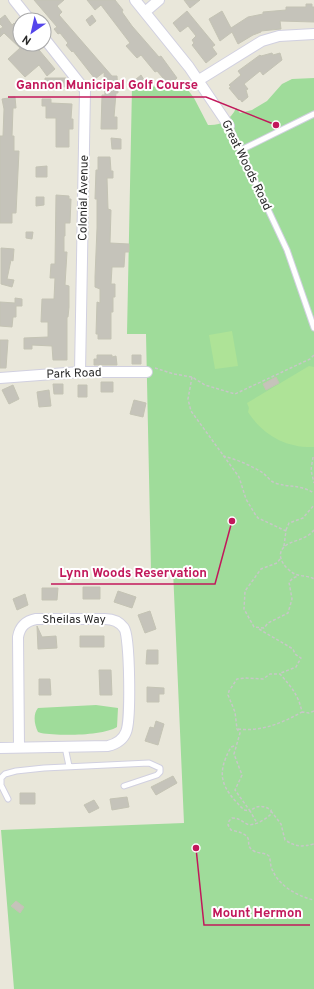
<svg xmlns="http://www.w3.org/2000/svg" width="314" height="989" font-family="Overpass,sans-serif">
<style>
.green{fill:#9fdc9a}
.pitch{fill:#aee397}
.building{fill:#c5c3ba;stroke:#c4c3b4}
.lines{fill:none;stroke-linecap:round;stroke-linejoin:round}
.lane-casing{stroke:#d1d0e0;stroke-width:7}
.street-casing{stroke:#d1d0e0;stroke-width:12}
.path{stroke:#c7c7c7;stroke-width:1.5;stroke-dasharray:3 2;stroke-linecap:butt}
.lane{stroke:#fff;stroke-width:5}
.street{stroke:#fff;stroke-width:10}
.labels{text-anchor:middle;stroke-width:4;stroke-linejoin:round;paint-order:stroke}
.street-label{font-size:12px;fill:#282828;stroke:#fff}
.leader{fill:none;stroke:#c2185b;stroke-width:1.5}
.callout-dot{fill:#c2185b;stroke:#fff;stroke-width:1.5}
.callout-label{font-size:13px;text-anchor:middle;font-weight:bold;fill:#c2185b;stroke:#fff;stroke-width:4;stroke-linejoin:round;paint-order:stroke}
</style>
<rect width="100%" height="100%" fill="#e9e7da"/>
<path class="green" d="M314,78V989H14L1,830L184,823L173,570H151L146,334H127L132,87L185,86L194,98L208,125C220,126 231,120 236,108L240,113L252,110L267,101L282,84L292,79Z
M96,705L118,708L117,727C103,736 58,736 41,733L38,732C34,724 33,714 38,708Z"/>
<path class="pitch" d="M232,331L238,366L215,369L209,335Z
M309,366L314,367V447C286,448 263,435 248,412L249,408L247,403Z"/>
<path class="building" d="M34,0H64L57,6L62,12L59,15L112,76H117L118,93H116L114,117H117V129H101L102,95H105L104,72L95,79L73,51L72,52L66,45L68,43L60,33L58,34L54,29L57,27Z
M87,0H115L123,10L122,12L132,26L159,57L161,56L177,78L169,85L157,71L155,72L141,55L137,58L126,46L130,43L101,5L95,10Z
M184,0H200L190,8Z
M306,4H312V7H314V22L280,21L281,29L261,31V32L253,35L238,44L232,32L220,41L209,19L222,11L231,28L248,17L263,14V12L286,10V7H306Z
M187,11L215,45L212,47L217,54L206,63L192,45L194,43L192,40L196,36L188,26L180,32L173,23Z
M5,15L12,25L14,23L20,31V44H34L55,69L47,76L39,65L25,77L8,59L20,48L4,33L0,37V29L3,27L0,24V19Z
M92,15L96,21L90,26L86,20Z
M272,53L273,55L280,53L282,60L263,75L260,71L244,84L248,89L246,90L248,97L242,102L240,99L239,100L229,88L231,87L229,85L241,75L238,71L260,55L261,56Z
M141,75L146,83L139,86L135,80Z
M45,78H66L68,87L45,86Z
M15,97L16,108H13L12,136H14V151H19L16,213H12V223H0V136H3L4,109L2,99Z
M42,99H51V103L72,104L71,119H73V129H69V147H56V118H46V106H42Z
M111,138L121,139V149H112Z
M98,157H110L111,171H113V178H107L108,209L111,210L110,243L129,244V252H125L124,267H112L111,284H115V297H113V312H111V339H98V334H96L97,302L100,303V289L95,287V277L97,228V199H95L96,170H98Z
M47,166V177H36V167Z
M56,195L69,196V199H71L70,223H65V236H64V252H67L65,285L69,286V307L68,317H67V360H53L52,346L32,345V349H24V338L48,337V322H41L42,299H54L55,278H50L51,264H55Z
M36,197H44V205L36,206Z
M26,232H33L32,239L26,238Z
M1,248L14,249L13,261L11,260L7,279L14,280L12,287L1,284Z
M15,298L22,299V306H16V317H13L12,327L0,326V302L15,303Z
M0,340H8L6,368H0Z
M97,355H112V357L116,356L117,365H94V359H97Z
M132,355H141V364H132Z
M276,377L279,383L266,390L263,384Z
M101,382H113V392H101Z
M53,384H63V394H54Z
M13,385L19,399L9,404L2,390Z
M78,385H87V397H78Z
M49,390L51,406L39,407L37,392Z
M134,400L146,403L143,417L130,414Z
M83,587H100V599H83Z
M42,588H58L57,600H42Z
M118,591L136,597L132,608L114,602Z
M25,594L28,605L17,610L13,599Z
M150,611L156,629L145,633L138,615Z
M37,626L42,637L56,636L57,648L38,649Z
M80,636H104V647H80Z
M147,650H158V664H146Z
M99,670H111L112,695H100Z
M39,679H50L51,695H39Z
M147,687L164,688V694H159V702H147Z
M156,721L164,724L158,745L145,741L150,727L154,728Z
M173,776L177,783L156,795L151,787Z
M20,793H35V804H20Z
M127,797L129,807L112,810L110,799Z
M94,800L99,808L89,813L84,805Z
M16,901L24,907L20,913L11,906Z"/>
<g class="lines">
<defs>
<path id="lane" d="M229,126L287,250L314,328
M241,150L314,114
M65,747L69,766
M8,799L1,785V778L5,774L16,771L44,768L149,763L160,768V772L157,775L124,786"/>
<path id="street" d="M14,0L30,20
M135,0L189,67L229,126
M145,12L159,0
M44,38L85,90L80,372
M199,80L262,41L279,36L314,34
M0,378L80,372H147
M0,748L108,746C116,744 123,740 126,732C131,721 130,636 124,628C119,621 113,619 105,619H36C26,621 20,626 18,637L19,747"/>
</defs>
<use href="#lane" class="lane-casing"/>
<use href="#street" class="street-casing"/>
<path class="path" d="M155,368L174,374L192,377L205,385L235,394L310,359L314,355
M192,377L188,399L191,411L239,477L246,499L255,514L258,518L286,531L284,546
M223,456C236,459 252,466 263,473C267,476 270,481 275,483C290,488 299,484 314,493
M313,457L311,470L314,483
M286,530L289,523L303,518L314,505
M314,530C305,541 291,540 284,547C275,556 285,568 293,573C300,577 307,575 314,579
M280,559L277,563L261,569L245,591L244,609L254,627L264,628L268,623L288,613L292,599L289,582L293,578L298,576
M259,629L293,649L295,654L301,658L296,667L281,673
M314,711L309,713L302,712C298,694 292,688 280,674H270L263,679L245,678L237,679L229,691L228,695L235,712L237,729L240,733L234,754L242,775L235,790L250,811C257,805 263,805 271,810V814C266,819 254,827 247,824C241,821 239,818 232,818L229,821L228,825L231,830C260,836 241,844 254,851C259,854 264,852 269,856C271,861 270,867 273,871C279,886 299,897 314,900
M238,729C261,732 282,723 302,712
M234,746L231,747C215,776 222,788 244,810L250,811L257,823
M271,811L281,824L285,840C296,847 301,847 314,844"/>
<use href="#lane" class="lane"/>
<use href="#street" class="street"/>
</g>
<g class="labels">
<g class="street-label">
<text transform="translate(247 165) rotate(64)" y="4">Great Woods Road</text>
<text transform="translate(83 198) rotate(-89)" y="4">Colonial Avenue</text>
<text transform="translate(74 373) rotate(-2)" y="4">Park Road</text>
<text x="74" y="623">Sheilas Way</text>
</g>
</g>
<path class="leader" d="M276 125L206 97H8M232 521L215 584H51M196 848L204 925H310"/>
<g class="callout-dot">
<circle cx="276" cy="125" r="4"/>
<circle cx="232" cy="521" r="4"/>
<circle cx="196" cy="848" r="4"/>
</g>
<g class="callout-label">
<text x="107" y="89">Gannon Municipal Golf Course</text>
<text x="133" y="577">Lynn Woods Reservation</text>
<text x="257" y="917">Mount Hermon</text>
</g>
<g transform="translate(32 32) rotate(214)"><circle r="19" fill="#ffffff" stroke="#a9a9a9"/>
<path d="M0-3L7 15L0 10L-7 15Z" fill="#5445eb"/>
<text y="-6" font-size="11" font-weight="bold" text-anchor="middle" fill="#282828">N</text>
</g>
</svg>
